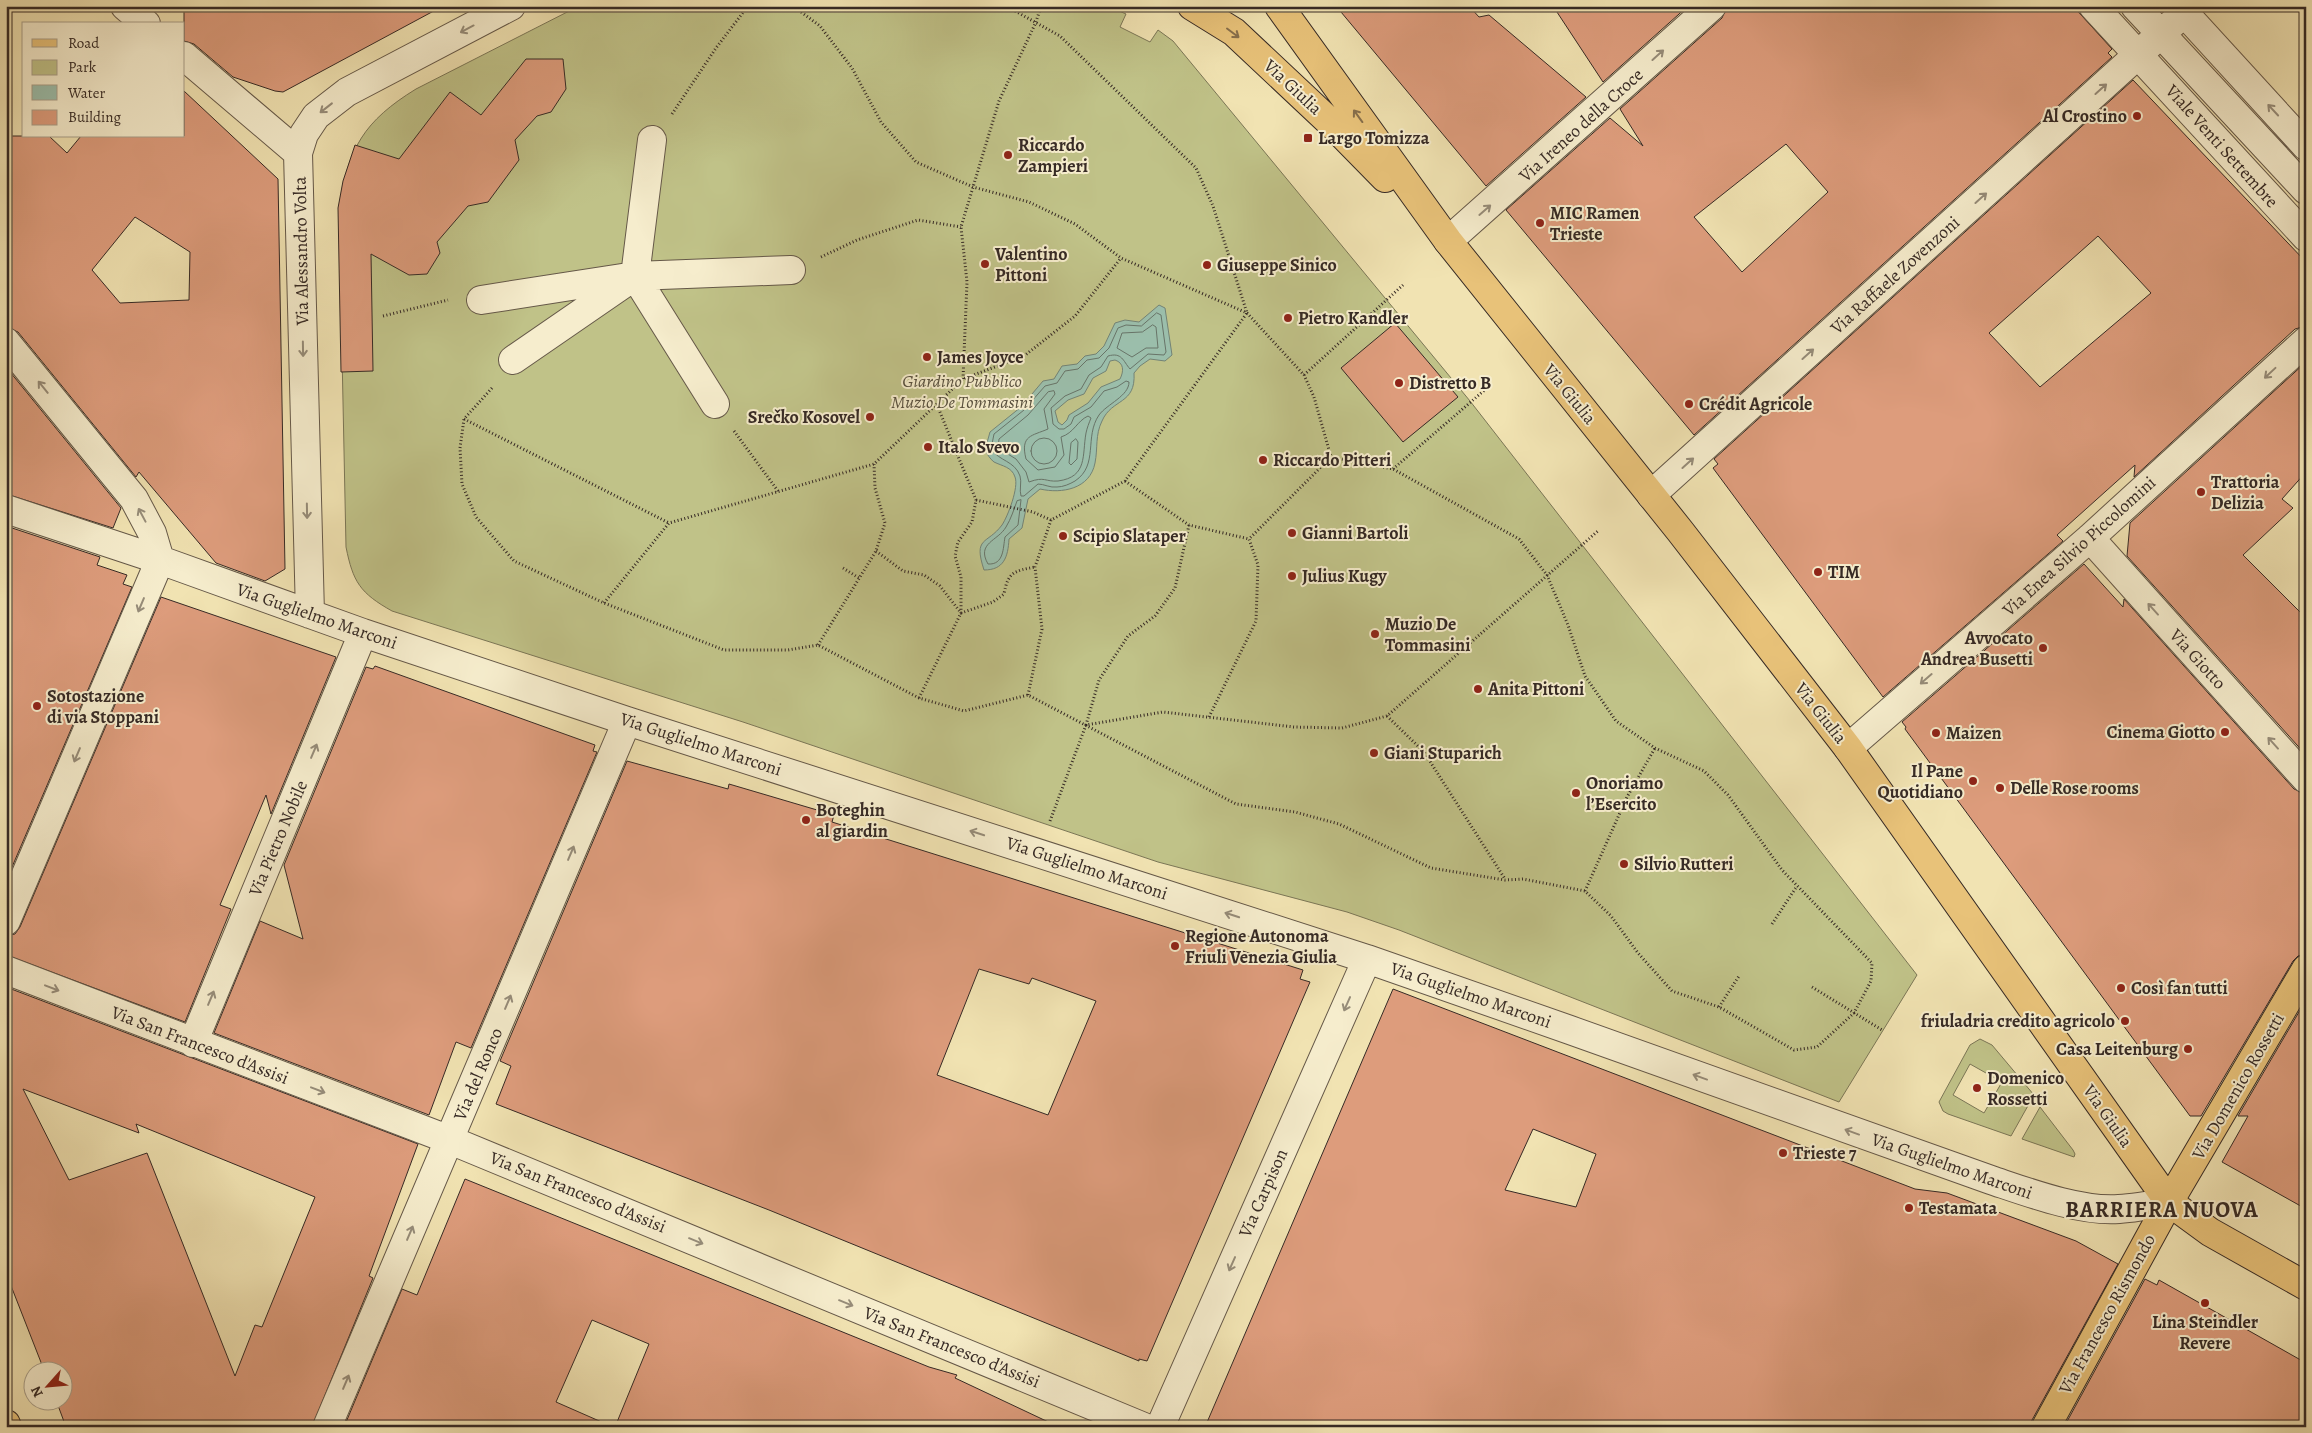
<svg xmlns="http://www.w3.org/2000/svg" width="2312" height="1433" font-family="Alegreya,serif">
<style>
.green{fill:#c0c288;stroke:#7b7656;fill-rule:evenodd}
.water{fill:#9bbeab;stroke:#738375;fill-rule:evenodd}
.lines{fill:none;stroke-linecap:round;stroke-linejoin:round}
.shore{stroke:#687468;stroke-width:1}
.building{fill:#dd9c7c;stroke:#362a25;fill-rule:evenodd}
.minor-casing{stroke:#655848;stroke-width:30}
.major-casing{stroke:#362a25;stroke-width:30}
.path{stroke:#362a25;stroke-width:3;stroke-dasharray:1 2.5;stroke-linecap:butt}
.minor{stroke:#f6edcd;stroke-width:28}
.major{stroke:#e8c279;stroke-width:28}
.oneway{stroke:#968c79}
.oneway2{stroke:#866e4b}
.poi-dot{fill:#8f2418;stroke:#f6edcd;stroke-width:2}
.labels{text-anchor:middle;stroke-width:4;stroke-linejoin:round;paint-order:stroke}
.street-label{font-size:18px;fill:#362a25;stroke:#f6edcd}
.poi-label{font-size:18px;font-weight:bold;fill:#362a25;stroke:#f6edcd;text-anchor:start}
.park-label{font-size:18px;font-style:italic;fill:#58503e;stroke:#f6edcd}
.district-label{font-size:22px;font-weight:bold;letter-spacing:1px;fill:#362a25;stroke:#f6edcd}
</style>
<rect width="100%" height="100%" fill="#f1e3b2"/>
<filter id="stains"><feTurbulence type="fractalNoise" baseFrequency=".004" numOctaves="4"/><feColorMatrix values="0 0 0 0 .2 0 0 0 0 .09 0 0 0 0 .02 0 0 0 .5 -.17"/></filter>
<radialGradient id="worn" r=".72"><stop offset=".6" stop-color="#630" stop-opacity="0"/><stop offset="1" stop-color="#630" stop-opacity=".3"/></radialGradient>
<path class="green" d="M579,6H1108L1126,14L1120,27L1150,42L1158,30L1173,41L1470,401L1917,975L1839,1102L1399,930L1347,912L1158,862L743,722L392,611C360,593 353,582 346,547L339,208C348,148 364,121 416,89Z
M1980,1039L1992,1045L2034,1095L2011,1136L1948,1114L1943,1111L1939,1102L1970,1045ZM1970,1064L2002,1082L1984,1113L1953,1095Z
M2040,1107L2073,1150L2075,1154L2074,1157L2022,1139Z"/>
<path class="water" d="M1159,305L1165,308L1172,355L1165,361L1150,359L1140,366L1134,373C1136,405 1112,398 1102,421C1095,435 1098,448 1095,463C1090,489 1062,494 1040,489L1028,499L1022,528L1009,539C1008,557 1004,570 984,570C973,536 987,545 1002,525C1008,516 1019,487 1015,477C1012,467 1002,466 994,462C990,459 987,454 985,450L990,432L1021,407L1043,381L1054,379L1062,366L1077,364L1085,356L1096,354L1104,346L1115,323L1125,320L1139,322ZM1115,360C1124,363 1124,371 1120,379L1101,387L1088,403L1069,415L1067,420L1062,425L1058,422L1055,411L1068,400L1084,394L1093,378L1106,371L1110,361Z"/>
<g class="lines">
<path class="shore" d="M1157,313L1161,315L1166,352L1164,355L1148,354L1130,369C1123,361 1122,352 1108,356L1101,367L1089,375L1081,389L1065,396L1051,408L1053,424L1059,429H1064L1071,424L1074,417L1091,407L1104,391L1117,387L1126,381L1129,382C1129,396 1107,404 1099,415C1084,437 1099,465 1075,481C1070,484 1063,487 1057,487C1050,488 1044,484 1038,484L1024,496H1021C1019,490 1022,482 1020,476C1015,461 999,461 991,449L994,434L1024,410L1045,386L1057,383L1065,371L1078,369L1087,360L1099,358L1109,348L1118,328L1126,325L1141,326Z
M1153,325L1156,327L1158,348H1146L1132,357L1117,348L1122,333L1142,332Z
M1054,391L1055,394L1044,409L1048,429C1032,436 1020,435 1026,459L1038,470L1055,467L1064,455L1061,437C1074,433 1077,421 1088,416L1091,418C1089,423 1087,428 1086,433C1082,455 1088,477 1058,481C1045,482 1045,476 1029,482L1026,472L1016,459L998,448L999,439L1028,415L1048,392Z
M1031 451a13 13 0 1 1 26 0a13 13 0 1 1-26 0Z
M1076,439L1078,442L1077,459L1071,465L1069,463L1071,443Z
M1021,500L1018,525L1005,537C1003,548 1004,565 988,564C976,543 998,541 1006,527C1011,519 1014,509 1017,501Z"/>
</g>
<path class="building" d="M184,6H443L283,92L275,91L233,77L194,44L184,41Z
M1336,6H1469L1479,17L1489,15L1586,97L1486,186Z
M1553,6H1688L1603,82Z
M1727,6H2073L2112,49L2108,53L2112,57L1694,435L1506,210L1610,118L1643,146L1620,109L1722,18ZM1786,144L1828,192L1742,272L1694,217Z
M526,59H563L566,89L551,112L537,116L515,140L519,160L488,202L468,206L437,242L440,253L427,274L409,275L371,254L373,371L341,372L338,208L343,181L355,145L399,159L450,92L481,115Z
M2133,80L2306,262V326L2295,329L2134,477L2135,465L2057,535L2063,541L1883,697L1713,468L1718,464L1714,459ZM2098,236L2151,293L2040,387L1989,333Z
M184,91L278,179L285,569L265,581L216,563L139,472L136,477L18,332L6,327V136H49L67,153L81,136H184ZM135,217L190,252L189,300L120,303L92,270Z
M1395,323L1458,397L1403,442L1341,368Z
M2306,362V472L2282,499L2293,508L2243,555L2306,618V755L2127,556L2130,523Z
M6,367L121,508L113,528L6,494Z
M6,526L100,557L97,565L127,575L123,584L132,587L6,881Z
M2084,564L2123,607L2124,599L2294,789L2306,794V953L2298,956L2293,961L2201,1116H2190L1905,729L1906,727L1902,722Z
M161,597L336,657L271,814L266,795L220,905L231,909L185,1022L6,955V936L15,934L20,927Z
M375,666L595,745L593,751L597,752L471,1048L456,1042L429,1115L214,1033L260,921L303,939L284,865L366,667L373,669Z
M627,761L728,789L729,784L834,815L832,822L1303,970L1300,979L1310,982L1147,1361L1139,1359V1361L769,1210L496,1104L511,1066L500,1061ZM979,969L1029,984L1032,978L1096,1001L1048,1115L937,1075Z
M6,987L418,1144L369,1276L373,1278L312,1427H66L56,1400H62V1370H44L6,1273ZM23,1089L139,1133L136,1124L315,1197L262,1327L255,1325L235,1376L147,1153L69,1180Z
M1393,989L1915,1189L1947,1193L2076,1241L2118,1264L2032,1420L2030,1427H1205ZM1533,1129L1596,1154L1576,1207L1505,1190Z
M2306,1000V1209L2222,1162L2248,1116H2238Z
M465,1179L929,1367L957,1375L955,1378L1059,1427H615L649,1344L592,1320L556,1402L613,1427H344L402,1289L417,1295Z
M2145,1279L2157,1285L2159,1280L2306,1363V1427H2064Z"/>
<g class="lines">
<defs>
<path id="minor" d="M125,6L146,24
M2093,6L2306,237
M2135,6L2306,190
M2178,6L2306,146
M184,56L298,153
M1448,241L1712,6
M635,276L715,404
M481,300L635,276L791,270
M6,342L134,499L152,533L160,560L6,921
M513,360L635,276L652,140
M1651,495L2184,13
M6,509L160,560L363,633L627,721L1367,959L1570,1030L1991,1180C2027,1192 2080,1212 2119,1209C2135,1208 2152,1205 2169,1202
M2090,538L2306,779
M310,614L298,153L304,134L316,116L347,92L511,6
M1848,748L2090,538L2306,341
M6,970L450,1140L1144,1427
M193,1043L363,633
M327,1427L627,721
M1160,1427L1367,959"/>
<path id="major" d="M1192,6L1234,32L1333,125L1385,178
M1279,6L1448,241L1680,531L1848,748L2169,1202L2210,1232L2306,1286
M6,1424L7,1427
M2046,1427L2169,1202L2306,969"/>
</defs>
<use href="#minor" class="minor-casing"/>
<use href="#major" class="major-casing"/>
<path class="path" d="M1006,6L1060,36L1196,168L1213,206L1247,313L1125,481L1051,520L1035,567L1042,629L1028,695
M672,114L716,48L748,6
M821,257L857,240L918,220L961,227
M383,316L448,300
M1304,375L1403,285
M963,379L967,282L961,227L999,101L1036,22L1041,6
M492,388L464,419L460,448L462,484L476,517L514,561L604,603L724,650H788L818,645L919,698L964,711L1028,695L1236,804L1295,812L1339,824L1431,868L1505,880L1523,879L1585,891L1611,916L1638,953L1672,991L1719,1007L1794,1050L1817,1047L1854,1013L1871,981L1872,963L1782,870L1728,795L1704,771L1655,748L1616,721L1585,676L1568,625L1547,575L1519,539L1393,469L1331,457L1314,397L1304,375L1247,313L1121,258L1075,224L1029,202L973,187L916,162L881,122L852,68L820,26L793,6
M464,419L669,523
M734,431L778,491
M1393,469L1487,388
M1125,481L1189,525L1249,539
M976,500L1033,512L1051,520
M876,551L903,571L924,575L940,586L961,613L993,602L1004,594C1008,572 1014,571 1035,567
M843,568L859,578
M604,603L669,523L874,464L963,379L1024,356L1075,316L1121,258
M818,645L876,551L885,523L875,488L874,464
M919,698L961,613V577L955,556L958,542L972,522L976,500L937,405
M1387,716L1424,752L1505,879
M1209,717L1256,621L1258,565L1249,539L1331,457
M1086,725L1099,680L1128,636L1155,616L1175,588L1189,525
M1050,821L1086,725L1163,712L1294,727L1342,728L1387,716L1599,530
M1585,891L1627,797L1655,748
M1772,924L1797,886
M1812,987L1882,1030
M1719,1007L1739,976"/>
<use href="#minor" class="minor"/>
<use href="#major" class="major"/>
</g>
<defs><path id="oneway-shaft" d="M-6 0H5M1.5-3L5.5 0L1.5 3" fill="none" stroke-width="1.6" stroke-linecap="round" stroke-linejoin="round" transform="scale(1.25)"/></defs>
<g class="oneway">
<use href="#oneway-shaft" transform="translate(467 29) rotate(152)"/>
<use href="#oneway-shaft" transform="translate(1658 55) rotate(-42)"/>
<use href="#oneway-shaft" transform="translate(2101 89) rotate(-42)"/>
<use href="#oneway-shaft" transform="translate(326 108) rotate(142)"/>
<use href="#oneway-shaft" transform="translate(2273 110) rotate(-133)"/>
<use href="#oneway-shaft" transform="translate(1981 198) rotate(-42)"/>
<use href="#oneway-shaft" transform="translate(1485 210) rotate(-41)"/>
<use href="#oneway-shaft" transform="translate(303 349) rotate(89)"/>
<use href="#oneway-shaft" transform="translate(1808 354) rotate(-42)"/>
<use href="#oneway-shaft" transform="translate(2270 373) rotate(137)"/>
<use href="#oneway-shaft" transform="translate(43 387) rotate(-129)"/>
<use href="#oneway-shaft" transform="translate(1688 463) rotate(-42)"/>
<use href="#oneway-shaft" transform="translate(307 511) rotate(89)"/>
<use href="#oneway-shaft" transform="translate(142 515) rotate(-118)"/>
<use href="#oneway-shaft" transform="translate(141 605) rotate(113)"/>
<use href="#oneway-shaft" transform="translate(2153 609) rotate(-132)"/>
<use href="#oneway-shaft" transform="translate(1926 679) rotate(139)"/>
<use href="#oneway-shaft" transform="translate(2273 743) rotate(-132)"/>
<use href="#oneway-shaft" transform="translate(314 751) rotate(-67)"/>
<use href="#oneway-shaft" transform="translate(77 755) rotate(113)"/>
<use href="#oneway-shaft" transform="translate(977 833) rotate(-162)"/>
<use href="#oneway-shaft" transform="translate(571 853) rotate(-67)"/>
<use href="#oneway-shaft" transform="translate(1232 915) rotate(-162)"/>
<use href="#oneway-shaft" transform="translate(52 988) rotate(21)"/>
<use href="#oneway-shaft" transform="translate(211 998) rotate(-67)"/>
<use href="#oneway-shaft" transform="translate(508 1002) rotate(-67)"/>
<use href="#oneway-shaft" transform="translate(1347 1004) rotate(114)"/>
<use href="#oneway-shaft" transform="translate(1700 1077) rotate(-160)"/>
<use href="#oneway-shaft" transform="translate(318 1090) rotate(21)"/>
<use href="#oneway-shaft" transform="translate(1852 1132) rotate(-160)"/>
<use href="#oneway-shaft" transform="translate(410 1233) rotate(-67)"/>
<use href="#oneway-shaft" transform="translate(696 1241) rotate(22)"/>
<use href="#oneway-shaft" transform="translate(1232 1264) rotate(114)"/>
<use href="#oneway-shaft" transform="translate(846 1303) rotate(22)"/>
<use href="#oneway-shaft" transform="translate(346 1382) rotate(-67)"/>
</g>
<g class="oneway2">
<use href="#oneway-shaft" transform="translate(1233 33) rotate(37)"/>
<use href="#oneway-shaft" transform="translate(1358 116) rotate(-126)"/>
</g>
<g class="poi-dot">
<circle cx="2137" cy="116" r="5"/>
<rect x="1303" y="133" width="10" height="10" rx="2.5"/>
<circle cx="1008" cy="155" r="5"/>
<circle cx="1540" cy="223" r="5"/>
<circle cx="985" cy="264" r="5"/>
<circle cx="1207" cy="265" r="5"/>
<circle cx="1288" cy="318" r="5"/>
<circle cx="927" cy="357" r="5"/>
<circle cx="1399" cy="383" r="5"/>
<circle cx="1689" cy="404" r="5"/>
<circle cx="870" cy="417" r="5"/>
<circle cx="928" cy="447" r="5"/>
<circle cx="1263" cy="460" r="5"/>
<circle cx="2201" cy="492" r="5"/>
<circle cx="1292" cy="533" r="5"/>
<circle cx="1063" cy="536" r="5"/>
<circle cx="1818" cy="572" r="5"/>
<circle cx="1292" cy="576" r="5"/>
<circle cx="1375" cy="634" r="5"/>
<circle cx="2043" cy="648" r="5"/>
<circle cx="1478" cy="689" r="5"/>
<circle cx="37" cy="706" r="5"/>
<circle cx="2225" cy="732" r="5"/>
<circle cx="1936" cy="733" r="5"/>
<circle cx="1374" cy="753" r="5"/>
<circle cx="1973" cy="781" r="5"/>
<circle cx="2000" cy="788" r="5"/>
<circle cx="1576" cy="793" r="5"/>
<circle cx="806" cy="820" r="5"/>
<circle cx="1624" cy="864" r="5"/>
<circle cx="1175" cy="946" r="5"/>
<circle cx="2121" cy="988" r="5"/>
<circle cx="2125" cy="1021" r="5"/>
<circle cx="2188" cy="1049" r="5"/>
<circle cx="1977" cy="1088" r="5"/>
<circle cx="1783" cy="1153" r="5"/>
<circle cx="1909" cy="1208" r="5"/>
<circle cx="2205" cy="1303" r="5"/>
</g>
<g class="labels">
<g class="street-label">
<text transform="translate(1293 87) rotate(43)" y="6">Via Giulia</text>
<text transform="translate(1581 125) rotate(-42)" y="6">Via Ireneo della Croce</text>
<text transform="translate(2222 146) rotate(48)" y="6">Viale Venti Settembre</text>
<text transform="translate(301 251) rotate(-91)" y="6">Via Alessandro Volta</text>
<text transform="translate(1895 275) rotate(-42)" y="6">Via Raffaele Zovenzoni</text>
<text transform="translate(1570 394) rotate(51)" y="6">Via Giulia</text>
<text transform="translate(2079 546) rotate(-42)" y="6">Via Enea Silvio Piccolomini</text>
<text transform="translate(317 616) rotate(19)" y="6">Via Guglielmo Marconi</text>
<text transform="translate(2198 659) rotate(48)" y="6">Via Giotto</text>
<text transform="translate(1821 713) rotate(52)" y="6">Via Giulia</text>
<text transform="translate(701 744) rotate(18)" y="6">Via Guglielmo Marconi</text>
<text transform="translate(278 838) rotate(-67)" y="6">Via Pietro Nobile</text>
<text transform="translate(1087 868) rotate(18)" y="6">Via Guglielmo Marconi</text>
<text transform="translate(1471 995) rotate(19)" y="6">Via Guglielmo Marconi</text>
<text transform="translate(200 1045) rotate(21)" y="6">Via San Francesco d'Assisi</text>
<text transform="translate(478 1074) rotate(-67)" y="6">Via del Ronco</text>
<text transform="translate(2238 1086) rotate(-60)" y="6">Via Domenico Rossetti</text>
<text transform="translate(2108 1116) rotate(55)" y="6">Via Giulia</text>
<text transform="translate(1952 1166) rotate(19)" y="6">Via Guglielmo Marconi</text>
<text transform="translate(578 1192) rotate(22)" y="6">Via San Francesco d'Assisi</text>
<text transform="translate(1263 1193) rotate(-66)" y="6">Via Carpison</text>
<text transform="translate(2107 1314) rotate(-61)" y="6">Via Francesco Rismondo</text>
<text transform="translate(952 1347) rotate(22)" y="6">Via San Francesco d'Assisi</text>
</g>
<g class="poi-label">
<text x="2127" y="122" text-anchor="end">Al Crostino</text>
<text x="1318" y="144">Largo Tomizza</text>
<text x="1018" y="151">Riccardo<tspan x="1018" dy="21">Zampieri</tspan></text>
<text x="1550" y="219">MIC Ramen<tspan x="1550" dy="21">Trieste</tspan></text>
<text x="995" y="260">Valentino<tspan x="995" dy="21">Pittoni</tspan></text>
<text x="1217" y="271">Giuseppe Sinico</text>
<text x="1298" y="324">Pietro Kandler</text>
<text x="937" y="363">James Joyce</text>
<text x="1409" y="389">Distretto B</text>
<text x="1699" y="410">Crédit Agricole</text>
<text x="860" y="423" text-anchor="end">Srečko Kosovel</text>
<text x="938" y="453">Italo Svevo</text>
<text x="1273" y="466">Riccardo Pitteri</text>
<text x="2211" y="488">Trattoria<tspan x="2211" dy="21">Delizia</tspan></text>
<text x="1302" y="539">Gianni Bartoli</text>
<text x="1073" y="542">Scipio Slataper</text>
<text x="1828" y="578">TIM</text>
<text x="1302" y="582">Julius Kugy</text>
<text x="1385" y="630">Muzio De<tspan x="1385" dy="21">Tommasini</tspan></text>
<text x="2033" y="644" text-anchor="end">Avvocato<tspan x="2033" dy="21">Andrea Busetti</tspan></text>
<text x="1488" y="695">Anita Pittoni</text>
<text x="47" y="702">Sotostazione<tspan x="47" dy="21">di via Stoppani</tspan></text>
<text x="2215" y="738" text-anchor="end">Cinema Giotto</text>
<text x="1946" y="739">Maizen</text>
<text x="1384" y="759">Giani Stuparich</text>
<text x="1963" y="777" text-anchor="end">Il Pane<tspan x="1963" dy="21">Quotidiano</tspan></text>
<text x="1586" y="789">Onoriamo<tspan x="1586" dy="21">l’Esercito</tspan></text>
<text x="2010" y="794">Delle Rose rooms</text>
<text x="816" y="816">Boteghin<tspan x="816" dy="21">al giardin</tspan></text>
<text x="1634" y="870">Silvio Rutteri</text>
<text x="1185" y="942">Regione Autonoma<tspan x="1185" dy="21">Friuli Venezia Giulia</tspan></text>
<text x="2131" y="994">Così fan tutti</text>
<text x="2115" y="1027" text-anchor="end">friuladria credito agricolo</text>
<text x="2178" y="1055" text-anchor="end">Casa Leitenburg</text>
<text x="1987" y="1084">Domenico<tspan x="1987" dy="21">Rossetti</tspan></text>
<text x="1793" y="1159">Trieste 7</text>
<text x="1919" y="1214">Testamata</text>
<text x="2205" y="1328" text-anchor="middle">Lina Steindler<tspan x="2205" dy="21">Revere</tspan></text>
</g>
<g class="park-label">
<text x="962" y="387">Giardino Pubblico<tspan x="962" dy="21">Muzio De Tommasini</tspan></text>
</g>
<g class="district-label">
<text x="2162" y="1217">BARRIERA NUOVA</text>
</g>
</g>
<rect width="2312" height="1433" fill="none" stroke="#f1e3b2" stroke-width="25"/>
<rect x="8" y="8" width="2297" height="1418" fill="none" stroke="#362a25" stroke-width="2.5"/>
<rect x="12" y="12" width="2287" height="1408" fill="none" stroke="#362a25"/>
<rect x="22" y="22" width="162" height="115" fill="#f6edcd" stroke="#a99f8a"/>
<rect x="32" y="39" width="25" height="8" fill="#e8c279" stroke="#a99f8a"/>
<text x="68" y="48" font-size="15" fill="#362a25">Road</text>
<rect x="32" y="60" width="25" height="15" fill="#c0c288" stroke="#a99f8a"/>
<text x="68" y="72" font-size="15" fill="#362a25">Park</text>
<rect x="32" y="85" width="25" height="15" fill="#9bbeab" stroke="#a99f8a"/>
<text x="68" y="98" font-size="15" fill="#362a25">Water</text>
<rect x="32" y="110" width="25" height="15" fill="#dd9c7c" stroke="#a99f8a"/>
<text x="68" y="122" font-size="15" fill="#362a25">Building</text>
<g transform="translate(48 1386) rotate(243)"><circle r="24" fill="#f6edcd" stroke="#a99f8a"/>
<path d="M0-4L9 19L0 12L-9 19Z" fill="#8f2418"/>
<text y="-8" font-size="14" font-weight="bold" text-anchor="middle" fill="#362a25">N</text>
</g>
<rect width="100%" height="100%" filter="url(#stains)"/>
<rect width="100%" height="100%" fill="url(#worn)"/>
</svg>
